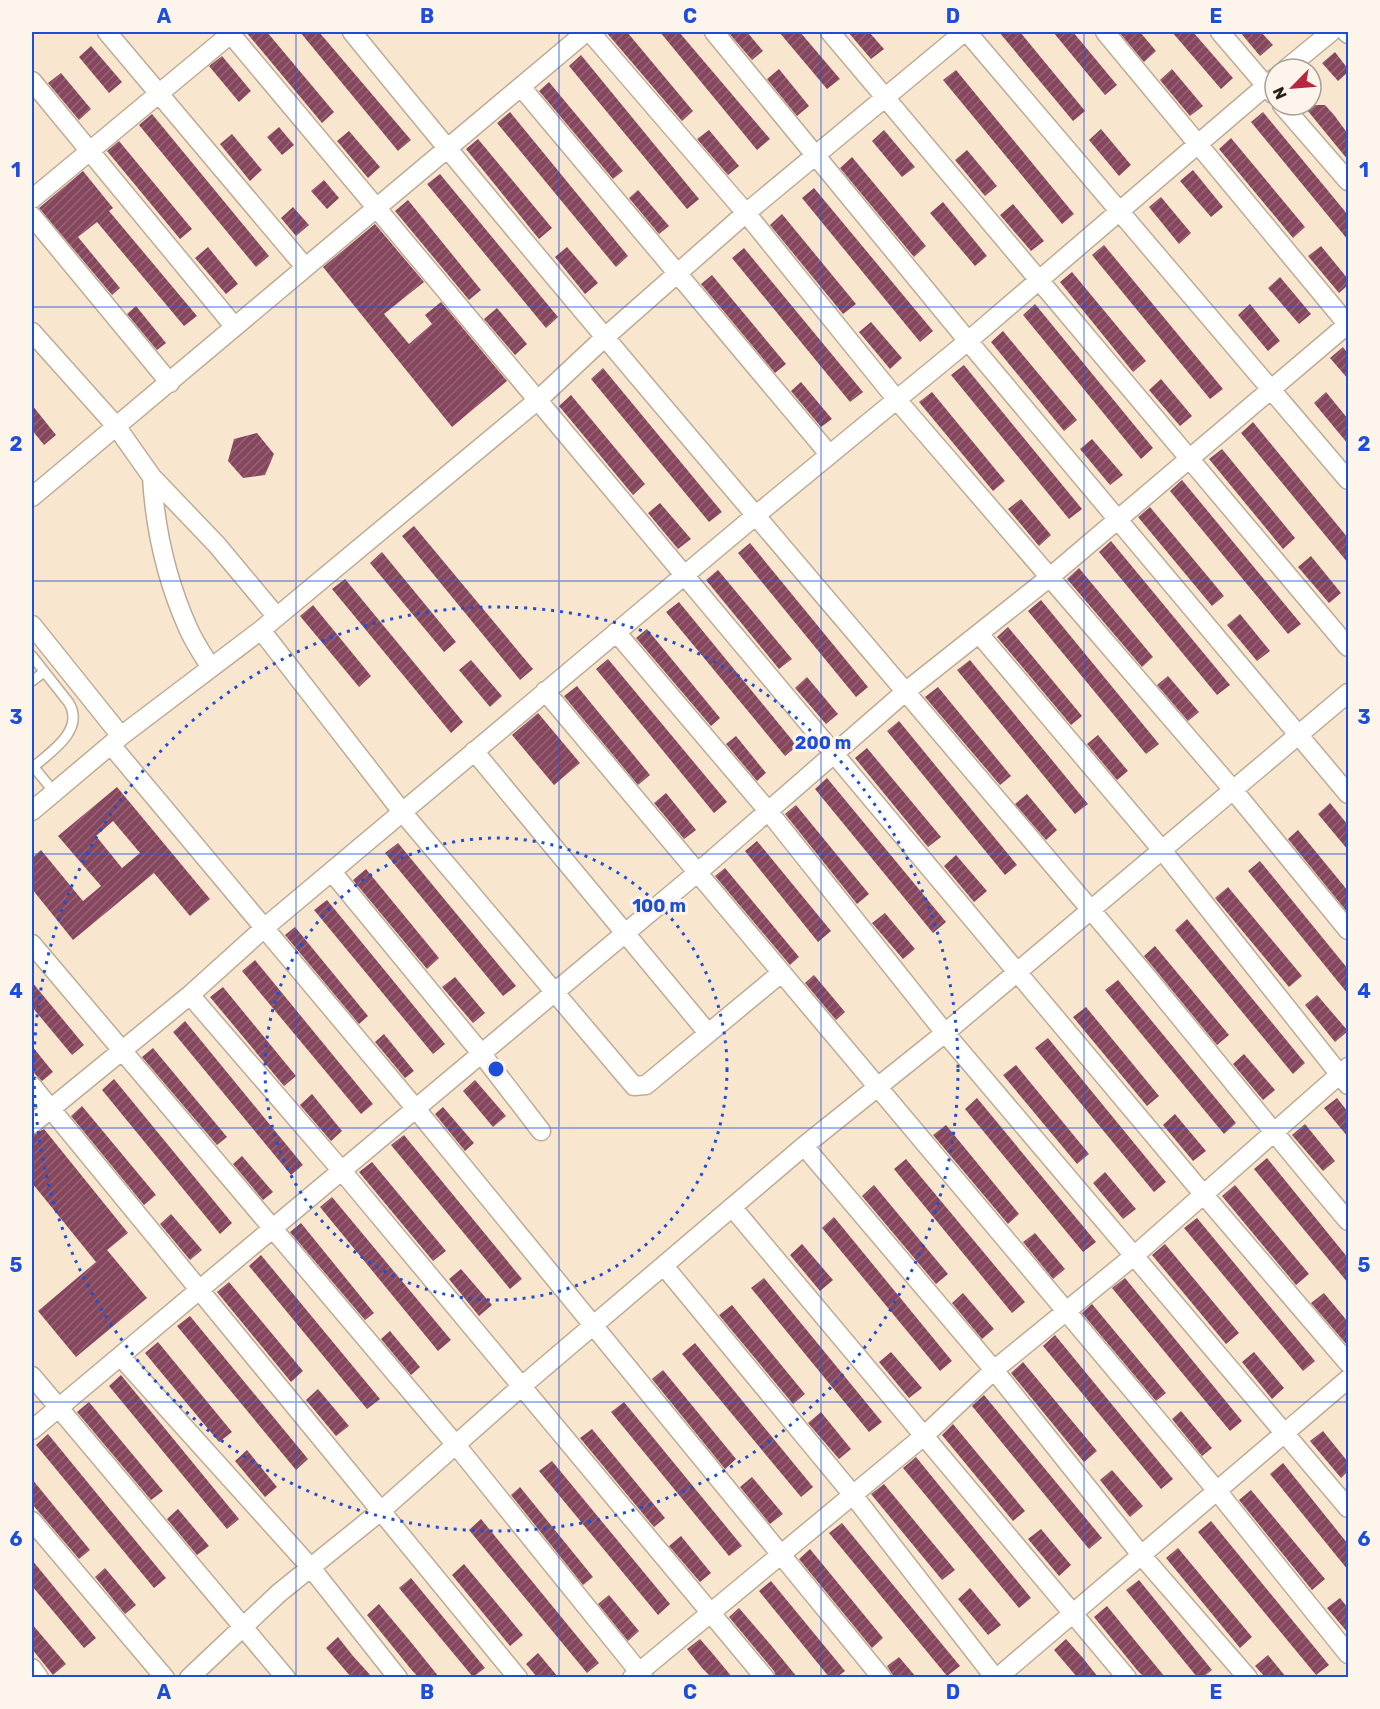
<svg xmlns="http://www.w3.org/2000/svg" width="1380" height="1709" font-family="Rubik,sans-serif">
<style>
.building{fill:url(#building-hatch);fill-rule:evenodd}
.lines{fill:none;stroke-linecap:round;stroke-linejoin:round}
.lane-casing{stroke:#bdab95;stroke-width:12}
.street-casing{stroke:#bdab95;stroke-width:21}
.lane{stroke:#fff;stroke-width:9}
.street{stroke:#fff;stroke-width:18}
.grid{fill:none;stroke:#1d4ed8;stroke-width:1.5;stroke-opacity:0.55}
.ring{fill:none;stroke:#1d4ed8;stroke-width:3;stroke-dasharray:3 6}
.centre{fill:#1d4ed8;stroke:#fdf5ec;stroke-width:3}
.ring-label{font-size:18px;text-anchor:middle;font-weight:bold;fill:#1d4ed8;stroke:#fdf5ec;stroke-width:6;stroke-linejoin:round;paint-order:stroke}
.neatline{fill:none;stroke:#1d4ed8;stroke-width:2}
.grid-label{font-size:20px;text-anchor:middle;font-weight:bold;fill:#1d4ed8}
</style>
<defs>
<pattern id="building-hatch" width="6" height="6" patternUnits="userSpaceOnUse" patternTransform="scale(1.5)"><rect width="6" height="6" fill="#86475e"/><path d="M-1 1l2-2M0 6l6-6M5 7l2-2" fill="none" stroke="#946475"/></pattern>
</defs>
<rect width="100%" height="100%" fill="#f9e6ce"/>
<path class="building" d="M246,32H267L334,112L322,123Z
M300,32H319L411,140L398,151Z
M606,32H627L693,111L682,121Z
M660,32H679L770,139L757,150Z
M728,32H747L763,51L752,60Z
M779,32H800L840,79L827,89Z
M848,32H869L884,49L871,59Z
M999,32H1020L1085,111L1073,121Z
M1053,32H1073L1117,85L1105,95Z
M1119,32H1140L1156,51L1144,62Z
M1172,32H1193L1233,78L1221,89Z
M1240,32H1261L1273,45L1260,56Z
M91,46L122,82L109,93L79,57Z
M1335,52L1348,69V72L1338,81L1322,63Z
M581,55L699,199L687,209L569,66Z
M222,56L251,91L239,102L209,66Z
M779,69L809,106L797,116L767,79Z
M1172,69L1203,106L1190,116L1160,80Z
M956,70L1074,214L1062,224L943,80Z
M61,73L91,109L79,120L48,83Z
M549,82L623,171L613,179L539,91Z
M1303,105H1325L1334,115L1348,134V160Z
M510,112L628,256L616,267L497,123Z
M1263,112L1348,215V240L1251,122Z
M152,114L269,256L256,267L139,125Z
M279,127L294,145L282,155L267,137Z
M1101,129L1131,165L1119,176L1089,140Z
M709,130L739,166L728,175L697,139Z
M884,130L915,167L902,177L872,141Z
M349,131L380,167L368,178L337,141Z
M232,134L262,170L250,181L220,144Z
M1231,138L1305,227L1293,238L1219,149Z
M478,139L552,228L539,239L466,149Z
M119,141L192,229L180,239L107,151Z
M967,150L997,186L985,196L955,160Z
M852,157L926,246L914,257L840,168Z
M1193,170L1223,207L1211,217L1180,181Z
M83,171L113,208L109,211L197,316L184,326L97,222L78,237L120,288L112,295L39,208Z
M440,174L558,317L546,328L427,184Z
M324,180L339,198L327,209L311,191Z
M814,188L933,331L920,342L802,198Z
M638,190L669,226L659,234L629,198Z
M1161,197L1191,233L1179,244L1149,207Z
M408,200L481,290L469,300L395,211Z
M943,202L987,256L975,266L930,213Z
M1013,204L1044,241L1031,251L1000,215Z
M293,207L309,225L296,236L281,218Z
M782,214L856,304L843,314L770,225Z
M375,224L424,282L384,314L409,344L432,324L425,315L441,302L507,381L452,427L323,267Z
M1104,245L1223,389L1210,399L1092,255Z
M1321,246L1348,279V285L1339,293L1308,256Z
M208,247L238,284L226,294L195,258Z
M567,247L598,283L585,294L555,257Z
M744,248L863,392L850,402L732,258Z
M1072,272L1146,361L1133,372L1060,282Z
M712,275L786,364L775,373L701,284Z
M1280,277L1311,314L1299,324L1268,288Z
M1035,304L1153,448L1141,459L1023,315Z
M1250,304L1280,341L1268,351L1238,315Z
M136,306L166,343L157,350L127,314Z
M497,308L527,344L515,355L484,319Z
M871,322L902,358L890,369L859,332Z
M1003,331L1077,420L1064,431L991,342Z
M1343,347L1348,354V379L1330,358Z
M964,365L1082,509L1069,519L951,375Z
M603,368L722,512L709,522L591,379Z
M1161,379L1192,416L1180,426L1149,390Z
M801,382L832,419L821,427L791,391Z
M932,392L1005,481L993,491L919,402Z
M1326,392L1348,419V444L1314,403Z
M571,395L645,484L633,495L559,406Z
M32,405L56,435L44,445L32,430Z
M1253,422L1348,538V563L1241,433Z
M257,433L274,454L265,475L243,478L228,461L234,439Z
M1092,439L1123,475L1110,485L1080,449Z
M1222,449L1295,538L1283,549L1209,459Z
M1182,480L1301,624L1288,634L1170,491Z
M1021,499L1051,535L1039,546L1008,509Z
M660,503L691,539L678,549L648,513Z
M1150,507L1224,596L1212,606L1138,517Z
M414,526L533,669L520,680L402,536Z
M1111,541L1230,685L1217,695L1099,552Z
M750,543L868,687L856,697L738,553Z
M382,552L456,642L444,652L370,563Z
M1311,556L1341,593L1329,603L1298,567Z
M1079,568L1153,657L1142,667L1067,579Z
M718,570L792,659L779,669L706,580Z
M345,579L463,722L451,733L332,589Z
M1041,600L1159,744L1146,754L1028,611Z
M679,602L797,746L785,756L666,612Z
M313,605L371,676L359,687L300,616Z
M1240,614L1270,651L1257,661L1227,625Z
M1008,627L1082,716L1071,725L997,637Z
M647,629L720,718L711,726L636,638Z
M608,659L727,802L714,813L596,669Z
M471,660L502,696L490,707L459,670Z
M970,660L1088,804L1075,814L957,670Z
M1168,676L1199,712L1188,721L1157,685Z
M807,677L838,714L826,724L795,688Z
M577,686L650,775L638,785L564,696Z
M938,687L1011,776L1000,785L925,697Z
M538,713L580,763L554,785L512,735Z
M899,721L1017,865L1005,875L887,731Z
M1098,735L1128,771L1117,780L1087,744Z
M736,736L766,773L757,781L726,744Z
M867,748L941,837L928,847L855,758Z
M827,778L946,922L933,933L815,789Z
M117,787L210,899L190,916L154,873L73,940L32,889V858L41,850L83,901L101,886L58,836ZM113,821L140,853L122,868L96,836Z
M666,793L696,830L684,839L654,803Z
M1027,794L1057,830L1046,840L1015,804Z
M1330,803L1348,825V850L1318,814Z
M796,805L869,894L857,904L785,814Z
M1298,830L1348,891V913L1288,839Z
M757,841L831,931L818,942L745,851Z
M398,843L516,986L503,996L385,853Z
M956,855L987,891L974,902L944,866Z
M1260,861L1348,969V994L1248,871Z
M725,868L799,957L790,965L715,876Z
M366,869L439,958L427,969L353,880Z
M1228,887L1302,976L1289,987L1215,898Z
M327,900L445,1044L433,1054L314,910Z
M885,913L915,949L903,959L872,923Z
M1187,919L1305,1063L1293,1074L1175,930Z
M295,927L368,1016L359,1024L285,935Z
M1155,946L1229,1035L1217,1045L1144,956Z
M255,960L373,1104L361,1114L242,971Z
M814,975L845,1012L836,1020L805,983Z
M455,977L485,1013L473,1023L442,987Z
M1118,980L1236,1123L1224,1134L1105,990Z
M32,982L84,1045L72,1055L32,1007Z
M223,987L296,1076L284,1086L210,997Z
M1317,995L1348,1031L1335,1042L1305,1005Z
M1086,1007L1159,1096L1147,1106L1073,1017Z
M185,1021L303,1165L291,1175L173,1032Z
M384,1034L414,1071L405,1078L375,1042Z
M1048,1038L1166,1182L1154,1192L1035,1048Z
M32,1046L53,1072L42,1081L32,1071Z
M153,1048L227,1137L217,1145L142,1057Z
M1244,1054L1275,1090L1263,1100L1233,1064Z
M1016,1065L1089,1154L1077,1164L1003,1075Z
M114,1079L232,1223L220,1234L102,1090Z
M475,1080L506,1116L493,1127L463,1091Z
M312,1094L342,1131L331,1141L300,1105Z
M977,1098L1096,1242L1083,1252L965,1109Z
M1337,1098L1348,1112V1137L1324,1108Z
M82,1106L156,1195L144,1205L71,1116Z
M443,1107L474,1143L465,1151L435,1114Z
M1175,1114L1206,1151L1193,1161L1163,1125Z
M1305,1124L1335,1161L1323,1171L1292,1135Z
M946,1125L1019,1214L1008,1224L933,1135Z
M44,1129L128,1233L107,1250L147,1298L76,1357L38,1311L96,1262L32,1183V1135Z
M404,1135L522,1279L510,1289L391,1145Z
M242,1156L273,1192L263,1200L233,1164Z
M1267,1158L1348,1258V1283L1254,1169Z
M906,1159L1025,1302L1012,1313L894,1169Z
M372,1162L446,1251L433,1261L359,1172Z
M1105,1172L1136,1209L1123,1219L1093,1183Z
M874,1185L948,1274L936,1284L862,1196Z
M1235,1185L1309,1274L1296,1285L1222,1196Z
M332,1197L451,1340L438,1351L320,1207Z
M171,1214L202,1250L190,1260L160,1224Z
M834,1217L952,1361L940,1371L822,1228Z
M1197,1218L1315,1361L1303,1371L1184,1228Z
M301,1223L374,1313L365,1320L290,1232Z
M1035,1233L1065,1269L1053,1279L1023,1242Z
M802,1244L833,1280L820,1291L790,1255Z
M1165,1244L1239,1333L1226,1344L1152,1255Z
M261,1255L380,1399L367,1409L249,1266Z
M461,1269L492,1305L479,1316L449,1279Z
M764,1278L882,1422L869,1432L751,1288Z
M1125,1278L1242,1421L1230,1431L1112,1288Z
M229,1282L303,1371L291,1382L217,1292Z
M963,1293L994,1329L982,1339L952,1303Z
M1324,1293L1348,1322V1346L1311,1303Z
M1092,1304L1166,1393L1156,1401L1082,1313Z
M732,1305L805,1394L793,1404L719,1315Z
M190,1316L308,1459L296,1470L177,1326Z
M390,1331L420,1367L411,1375L381,1339Z
M1055,1335L1173,1479L1161,1489L1043,1346Z
M158,1342L232,1432L219,1442L145,1353Z
M695,1343L813,1487L801,1497L682,1354Z
M891,1352L922,1388L909,1398L879,1362Z
M1254,1352L1284,1388L1272,1399L1242,1362Z
M1023,1362L1097,1451L1084,1462L1011,1373Z
M663,1370L736,1459L725,1469L652,1379Z
M121,1375L239,1519L227,1529L109,1386Z
M318,1389L349,1426L336,1436L306,1400Z
M984,1395L1102,1538L1089,1549L972,1406Z
M89,1402L163,1491L151,1500L77,1412Z
M624,1402L742,1546L729,1556L611,1412Z
M1181,1411L1212,1448L1202,1456L1172,1419Z
M821,1412L851,1449L839,1459L808,1423Z
M953,1424L1025,1511L1013,1521L942,1435Z
M592,1429L665,1518L654,1527L580,1438Z
M1323,1431L1348,1462V1471L1341,1478L1310,1441Z
M48,1434L166,1578L154,1588L36,1445Z
M247,1450L277,1487L265,1497L235,1461Z
M916,1457L1031,1598L1019,1608L903,1468Z
M552,1461L670,1604L658,1615L539,1471Z
M1283,1463L1348,1544V1570L1270,1474Z
M1112,1470L1143,1506L1130,1517L1100,1480Z
M752,1477L783,1514L770,1524L740,1487Z
M32,1479L90,1550L79,1559L32,1504Z
M884,1484L955,1570L942,1580L871,1494Z
M520,1487L593,1577L583,1585L511,1495Z
M1251,1490L1325,1579L1312,1590L1239,1500Z
M178,1509L209,1546L197,1555L167,1519Z
M481,1519L599,1663L587,1673L469,1530Z
M1211,1521L1329,1665L1316,1675L1198,1532Z
M842,1523L960,1666L947,1676L829,1533Z
M1041,1529L1071,1565L1059,1576L1028,1539Z
M681,1536L711,1573L700,1582L669,1546Z
M1178,1548L1252,1637L1240,1648L1166,1558Z
M810,1549L883,1638L872,1648L799,1559Z
M32,1560L96,1638L84,1648L32,1586Z
M464,1564L523,1635L510,1646L452,1575Z
M105,1568L136,1605L125,1614L95,1577Z
M411,1578L485,1668L473,1677L399,1588Z
M1139,1580L1212,1670L1203,1677H1197L1126,1590Z
M771,1581L845,1671L837,1677H829L759,1591Z
M970,1588L1001,1625L988,1635L958,1599Z
M609,1595L639,1631L628,1641L598,1604Z
M1340,1598L1348,1608V1633L1327,1608Z
M379,1604L410,1641L439,1677H418L410,1668L367,1615Z
M1107,1606L1137,1643L1165,1677H1144L1137,1670L1094,1617Z
M739,1608L770,1644L797,1677H776L774,1671L729,1617Z
M32,1624L66,1664L53,1675L32,1649Z
M338,1637L353,1656L372,1677H351L326,1648Z
M700,1639L713,1654L732,1677H711L702,1668L687,1649Z
M1066,1639L1082,1657L1098,1677H1077L1054,1650Z
M538,1653L558,1677H537L526,1664Z
M1268,1655L1286,1677H1265L1255,1666Z
M899,1657L916,1677H895L892,1674L887,1666Z"/>
<g class="lines">
<defs>
<path id="lane" d="M32,656L69,703C85,730 51,752 32,768
M32,681L44,672
M32,765L55,793"/>
<path id="street" d="M107,32L305,267
M229,32L1204,1195L1348,1363
M352,32C593,328 843,617 1090,909C1178,1012 1261,1119 1348,1221
M590,32L746,213L897,400L1234,791L1348,930
M714,32L968,341L1348,794
M830,32L1348,647
M967,32L1348,480
M1105,32L1348,325
M1220,32L1273,94
M1346,32L1348,34
M1286,69L1331,32
M32,81L234,326
M521,87L829,454
M1282,105L1348,181
M32,199L233,32
M32,216L170,383
M32,332L116,426L152,477L217,545L277,617
M152,477C155,528 167,581 188,628C194,642 203,655 211,668
M32,497L586,32
M32,625L121,736
M261,630L403,813L634,1086L646,1085L781,973
M616,632L769,812L945,1033L1348,1508
M980,635L1162,850L1348,1085
M545,691L1218,1492L1348,1654
M111,745L416,1109L882,1678
M474,751L708,1033
M32,811L121,736L261,630L539,399L604,338L746,213L964,32
M332,872L481,1053L541,1131
M32,944L456,1445L644,1678
M190,995L342,1171L765,1678
M32,1086L518,1678
M32,1124L190,995L263,929L755,516L968,341L1275,78
M804,1146L994,1370L1142,1556L1248,1678
M732,1207L1127,1678
M664,1266L853,1495L995,1678
M121,1357L312,1569L398,1678
M32,1376L286,1678
M32,1430L697,873L905,692L1050,577L1348,324
M32,1521L165,1678
M32,1668L39,1678
M189,1678L279,1593L382,1510L522,1386L804,1146L945,1033L1348,693
M632,1678L925,1435L994,1370L1135,1255L1348,1067
M997,1678L1348,1379"/>
</defs>
<use href="#lane" class="lane-casing"/>
<use href="#street" class="street-casing"/>
<use href="#lane" class="lane"/>
<use href="#street" class="street"/>
</g>
<path class="grid" d="M296,32V1678M559,32V1678M821,32V1678M1084,32V1678M32,307H1348M32,581H1348M32,854H1348M32,1128H1348M32,1402H1348"/>
<g class="ring">
<circle cx="496" cy="1069" r="231"/>
<circle cx="496" cy="1069" r="462"/>
</g>
<circle cx="496" cy="1069" r="9" class="centre"/>
<g class="ring-label">
<text x="823" y="749">200 m</text>
<text x="659" y="912">100 m</text>
</g>
<rect width="1380" height="1709" fill="none" stroke="#fdf5ec" stroke-width="66"/>
<g transform="translate(1293 87) rotate(245)"><circle r="28" fill="#fdf5ec" stroke="#a79f96" stroke-width="1.5"/>
<path d="M0-4.5L10 22L0 15L-10 22Z" fill="#b9273f"/>
<text y="-9" font-size="16" font-weight="bold" text-anchor="middle" fill="#251f16">N</text>
</g>
<rect x="33" y="33" width="1314" height="1643" class="neatline"/>
<g class="grid-label">
<text x="164" y="23">A</text>
<text x="427" y="23">B</text>
<text x="690" y="23">C</text>
<text x="953" y="23">D</text>
<text x="1216" y="23">E</text>
<text x="16" y="177">1</text>
<text x="1364" y="177">1</text>
<text x="16" y="451">2</text>
<text x="1364" y="451">2</text>
<text x="16" y="724">3</text>
<text x="1364" y="724">3</text>
<text x="16" y="998">4</text>
<text x="1364" y="998">4</text>
<text x="16" y="1272">5</text>
<text x="1364" y="1272">5</text>
<text x="16" y="1546">6</text>
<text x="1364" y="1546">6</text>
<text x="164" y="1699">A</text>
<text x="427" y="1699">B</text>
<text x="690" y="1699">C</text>
<text x="953" y="1699">D</text>
<text x="1216" y="1699">E</text>
</g>
</svg>
